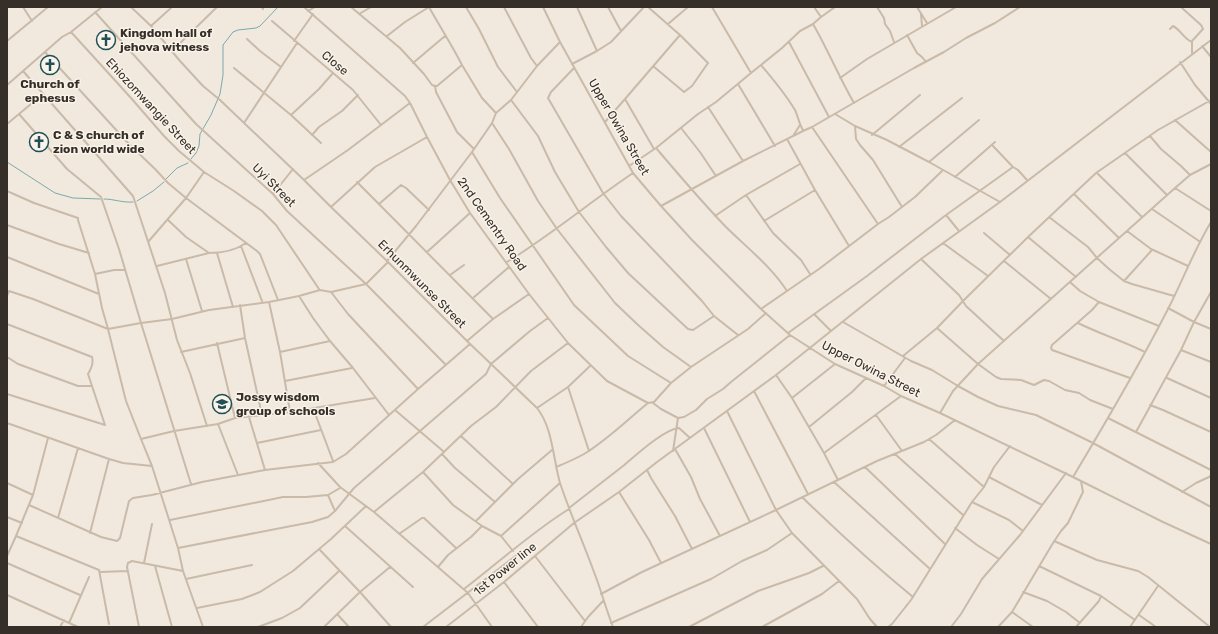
<svg xmlns="http://www.w3.org/2000/svg" width="1218" height="634" font-family="Rubik,sans-serif">
<style>
.lines{fill:none;stroke-linecap:round;stroke-linejoin:round}
.stream{stroke:#7da8ad;stroke-width:1}
.street{stroke:#c9baa9;stroke-width:2}
.labels{text-anchor:middle;stroke-width:3;stroke-linejoin:round;paint-order:stroke}
.poi-label{font-size:12px;font-weight:bold;fill:#362e29;stroke:#f9f3e9;text-anchor:start}
.street-label{font-size:12px;fill:#362e29;stroke:#f9f3e9}
</style>
<rect width="100%" height="100%" fill="#f1e9dd"/>
<g class="lines">
<path class="stream" d="M191,159L196,153L199,146L200,134L211,115L220,94L223,75V45L233,32L238,30L256,28L260,26L278,7
M7,162L55,193L73,198L100,199
M166,179L177,168L188,163
M104,199C114,199 123,203 133,202
M137,201L153,191L164,182"/>
<path class="street" d="M23,7L32,21
M131,7L151,26L180,61L203,86L220,100L304,180L331,207L387,261L467,341L537,408C553,428 553,459 560,483C570,513 583,542 594,572C601,590 606,609 613,627
M262,7L263,9
M304,7L405,96L410,103L427,137L450,180L470,213L529,294L568,343L607,381L648,403
M351,7L400,48L424,74L432,85L435,86L436,92L457,132L474,149
M429,7C440,27 452,45 462,65
M466,7L479,29L498,67L517,92
M504,7L531,58L537,66
M543,7L560,42L633,173L661,206L692,240L761,309L790,335L835,364L884,386L901,396L940,413L1073,477L1163,522L1211,544
M577,7L597,51
M608,7L621,31
M648,7L680,35L708,63L692,86L684,92L653,66
M712,7L751,73
M769,7H770
M814,7L821,17L813,24C828,50 839,77 854,103
M877,7L884,18L885,24L890,31L894,42
M917,7L927,23
M1182,8L1201,25L1203,29L1192,41V53
M308,11L315,7
M95,12L196,124L273,194L287,211L366,284L446,365
M359,14L371,7
M921,14L922,26
M821,17L835,7
M272,21L353,90L381,125
M668,24L688,7
M151,26L172,7
M1170,29L1173,26C1181,30 1183,38 1192,42
M71,32L131,98L164,136L179,151L204,172L234,191L262,211L276,225L319,289
M907,35L917,53L922,57L926,62
M387,36L405,22L429,7
M247,39L260,51L281,67
M7,41L48,7
M294,41L313,14
M789,42L829,117
M1202,46L1211,57
M172,51L217,7
M45,52L129,144L155,169L168,183L186,198L257,251L260,254L278,300
M1180,62L1195,85L1211,104
M413,63L445,36
M572,64L597,51L611,42L644,7
M761,65C773,79 785,93 795,110C798,116 799,124 803,130
M234,68L291,115L321,143
M574,68L551,92L548,98L603,193L621,216L702,301L714,316L738,335
M23,71L133,196L165,293L177,340L190,373L207,426
M840,78L867,59L956,7
M738,84L775,146
M7,85L62,37L71,32L102,7
M435,86H437L462,65L482,98L496,113
M625,99L654,149
M511,100L538,136L555,172L579,212L606,247L628,273L688,329L693,330L714,316
M708,107L743,161
M19,114L67,169L101,197L119,249L141,323L191,484
M835,114L855,126L887,140L929,162L1000,202
M291,115L319,89L333,73
M1175,120L1211,152
M605,122L625,99L680,35
M244,123L297,43
M492,123L509,149L538,201L557,229L615,303L637,324L663,347L691,367
M7,124L43,94
M855,126L856,139L860,145L873,160L902,207
M812,127L878,224
M681,128L700,152L716,176
M312,135L319,127L342,111L358,95
M872,135L920,95
M793,136L800,125
M1150,136L1161,149L1181,166L1190,175
M787,139L815,190L849,246
M992,145L1013,167
M899,147L962,98
M656,148C679,175 701,201 725,226C746,247 771,266 787,291L761,309
M472,152L500,198L574,305L628,356L671,383
M1125,153L1167,195
M929,162L979,120
M629,166L656,148L698,114L716,102L751,73L782,48L800,31L813,24
M1097,173L1142,217
M955,177L995,142
M304,180L348,150L410,103
M357,182L493,319
M1175,188L1211,211
M7,191L34,203L78,218V220L95,274L102,308L108,329L126,401L141,439L152,466L178,548L183,571L203,627
M273,194L293,169
M1074,194L1119,238
M746,195L773,233L801,260L810,274
M379,204L401,185L406,188L429,210
M661,206L743,161L803,131L812,127L914,68L944,52L966,38L995,23L1020,7
M331,207L375,167L427,137
M1152,209L1199,241
M946,215L1013,167L1018,170L1027,180
M715,216L746,195L800,164
M1049,217L1088,247L1097,258L1109,269L1124,281L1132,284L1174,296
M168,220L186,237L209,253
M764,221L815,190
M7,225L59,244L89,253
M1127,231L1151,249L1188,266
M984,233L1010,255
M1028,237L1076,277
M148,242L186,198L204,172
M943,243L988,276
M241,246L262,301
M427,252L470,213
M217,253L233,307
M7,257L99,294
M186,259L202,311
M921,259L959,295L966,306L1004,341
M387,261L416,226L472,152L492,123L496,113L511,100L537,66L560,42
M1004,261L1051,299
M507,262C551,235 590,202 633,173
M157,266L209,253C221,253 236,250 246,243
M95,274L114,270H125
M450,275L464,265
M1124,281L1152,250
M1070,282L1080,291L1099,302L1159,326
M787,291L819,269L878,224L889,217L915,197L942,171
M331,292L348,314L418,389
M7,296L9,291L33,299L108,329L141,323L172,319L209,310L269,302L299,296L320,290L331,292L366,284L388,262
M299,296L313,318L330,341L353,368L389,415
M473,298L509,267
M269,302L280,352L290,412
M1099,302L1092,310L1052,345L1051,348L1052,350L1130,378
M240,305L245,338L262,415
M1168,308L1194,322L1211,329
M814,314L831,331
M843,322L911,361L932,370L958,386L978,397L998,406L1036,415L1093,443L1211,507
M1078,323C1100,334 1123,341 1145,352
M7,324L92,357C94,363 91,369 88,374L105,425
M937,328L978,364L996,377L1001,379L1021,380L1034,385L1044,380L1049,381L1065,390L1079,393L1090,400L1113,409
M788,333L867,276L946,215L959,231
M467,341L493,319L529,294
M217,343L235,418
M1181,350L1211,362
M181,352L245,338
M280,352L330,341
M903,356L937,328L963,301L1028,237L1096,173L1158,130L1211,100
M7,357L18,364L78,386H92
M835,364L792,398L824,453L838,480
M776,375L792,398
M1167,378L1211,398
M285,381L352,368
M884,386L905,358
M568,387L589,451
M754,391L808,494
M7,394L105,425
M653,403L661,409L678,418L684,417L696,410L707,399L723,389L731,382L790,335
M1150,405L1163,410L1211,432
M313,408L333,461
M537,408L568,387L590,366
M395,410L443,451
M727,411L776,510L792,533L857,599L870,619L877,627
M940,413L953,391L978,364L1175,188L1190,175L1211,164
M876,415L902,451
M249,417L265,470
M1108,418L1211,470
M7,423L109,459L123,463L152,466
M218,424L238,475
M809,427L852,392L866,378
M704,428L750,522
M1136,432L1181,350L1194,322L1211,292
M461,436L476,450L513,484
M141,439L174,431L218,424L235,418L290,412L375,398
M929,439L984,487
M257,443L321,430
M675,449L691,477L700,499L720,536
M673,451L678,418
M824,453L901,396
M442,454L455,468L495,502
M895,454L963,515
M318,463L340,487L374,512L468,593L492,627
M556,467C566,463 575,459 584,454C607,440 627,420 648,403L654,402L671,383L691,367L748,329L766,313
M865,467L945,544
M647,470L651,478L675,516L692,549
M423,472L453,505L482,526L501,536L560,483
M989,477L1042,505
M1073,477C1106,422 1139,366 1168,309C1183,280 1194,250 1211,222
M834,482L930,569
M7,483L33,495L16,536L7,556
M619,492L649,540L661,563
M1182,492L1196,483L1209,477L1211,475
M33,495L48,438
M328,495L335,511
M802,497C838,532 874,565 913,597
M972,502L1009,520L1023,531
M29,505L101,537L117,541L120,538L129,501L133,498L152,495L202,482L265,470L333,462L346,454L418,389L470,344
M569,508C587,494 605,480 623,466C635,456 664,429 679,428L690,438
M374,512L423,472L471,426L496,407L531,371L568,343
M7,517L22,523
M58,518L78,448
M170,520L283,497H306L328,495L340,488
M476,521L518,479L552,450
M345,526L413,587
M955,528L977,545L999,559
M90,533L109,459
M399,534L422,518H424L456,548
M16,536L99,570L109,624
M501,536L513,551
M1054,541L1097,560L1138,571L1148,577L1210,627
M178,548L312,522L328,517L335,511L354,488L486,374L491,364L530,331L548,318
M319,549L360,592L391,627
M535,556L585,621
M7,563L80,595
M144,563L152,524
M155,566L172,627
M1039,566L1101,596L1099,601L1076,627
M438,567L448,555L471,537L482,526
M100,572L128,571
M186,579L252,565
M504,582L538,627
M464,589C499,562 532,532 569,509
M1023,592L1047,601L1066,612L1080,623
M601,594L642,572L776,510L877,461L924,442L936,435L955,420
M7,595L78,627
M1101,596L1135,620
M197,608L242,599L260,592L293,571L331,539L366,506
M1012,612L1033,627
M337,614L349,627
M1139,615L1156,627
M69,623L89,577
M611,623L711,579L742,561L767,550L792,533
M60,627L64,620
M139,627L127,567L128,563L132,561L183,571
M258,627L282,618L300,608L339,571
M324,627L360,592L390,567
M423,627L522,551
M446,627L504,582L574,523L619,492L657,462L776,375L921,259L1000,202L1211,40
M581,627L588,617L603,601
M689,627L758,591L809,573L823,566
M762,627L822,594L839,581
M888,627L892,624L911,600L972,502L984,487L994,467L1010,446
M951,627L961,614L982,579L1020,535L1066,473
M998,627L1012,612L1053,543L1061,531L1068,523L1083,492L1081,481
M1130,627L1158,586"/>
</g>
<defs>
<symbol id="church-ring" viewBox="-11 -11 22 22"><circle r="9.5" fill="#f9f3e9" stroke="#204f56" stroke-width="1.5"/><path d="M-1.2-6h2.4v3.5h3.3v2.4h-3.3V6h-2.4V-.1h-3.3v-2.4h3.3Z" fill="#204f56"/></symbol>
<symbol id="school-ring" viewBox="-11 -11 22 22"><circle r="9.5" fill="#f9f3e9" stroke="#204f56" stroke-width="1.5"/><path d="M0-5L7-2L0 1L-7-2ZM-4 1L0 2.5L4 1V4Q0 6-4 4Z" fill="#204f56"/></symbol>
</defs>
<g fill-rule="evenodd">
<use href="#church-ring" x="95" y="29" width="22" height="22"/>
<use href="#church-ring" x="39" y="54" width="22" height="22"/>
<use href="#church-ring" x="28" y="131" width="22" height="22"/>
<use href="#school-ring" x="211" y="393" width="22" height="22"/>
</g>
<g class="labels">
<g class="poi-label">
<text x="120" y="37">Kingdom hall of<tspan x="120" dy="14">jehova witness</tspan></text>
<text x="50" y="88" text-anchor="middle">Church of<tspan x="50" dy="14">ephesus</tspan></text>
<text x="53" y="139">C &amp; S church of<tspan x="53" dy="14">zion world wide</tspan></text>
<text x="236" y="401">Jossy wisdom<tspan x="236" dy="14">group of schools</tspan></text>
</g>
<g class="street-label">
<text transform="translate(335 63) rotate(40)" y="4">Close</text>
<text transform="translate(151 106) rotate(47)" y="4">Ehiozomwangie Street</text>
<text transform="translate(619 127) rotate(60)" y="4">Upper Owina Street</text>
<text transform="translate(274 185) rotate(45)" y="4">Uyi Street</text>
<text transform="translate(492 224) rotate(55)" y="4">2nd Cementry Road</text>
<text transform="translate(422 284) rotate(45)" y="4">Erhunmwunse Street</text>
<text transform="translate(871 369) rotate(27)" y="4">Upper Owina Street</text>
<text transform="translate(505 569) rotate(-39)" y="4">1st Power line</text>
</g>
</g>
<rect width="1218" height="634" fill="none" stroke="#362e29" stroke-width="16"/>
</svg>
